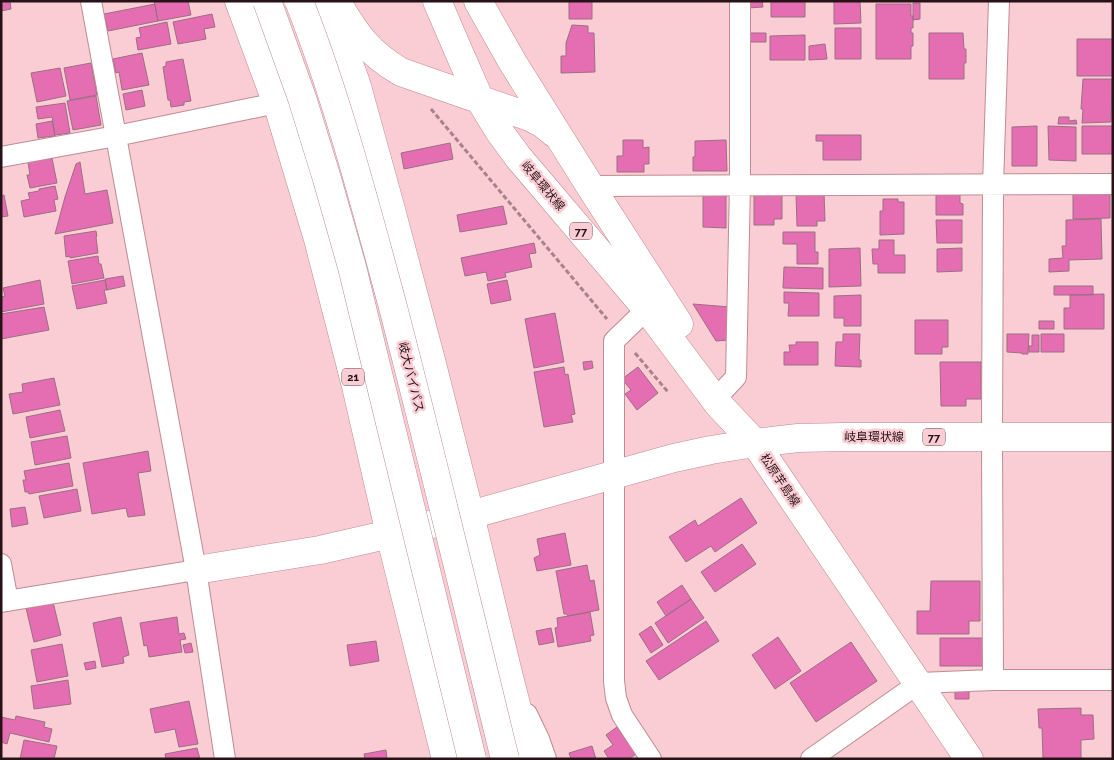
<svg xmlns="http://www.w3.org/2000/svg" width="1114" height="760" font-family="Raleway,'Noto Sans JP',sans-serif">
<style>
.building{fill:#e56eb2;stroke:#9c6e85}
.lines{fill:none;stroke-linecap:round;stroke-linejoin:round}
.street-casing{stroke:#c08b94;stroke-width:22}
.secondary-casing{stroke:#c08b94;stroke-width:29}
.primary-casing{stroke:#c08b94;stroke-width:29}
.highway-casing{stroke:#c08b94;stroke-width:29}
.path{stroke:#a8848a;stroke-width:3;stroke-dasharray:5 2.5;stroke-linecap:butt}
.street{stroke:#fff;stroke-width:20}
.secondary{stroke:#fff;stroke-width:28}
.primary{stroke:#fff;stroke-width:28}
.highway{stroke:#fff;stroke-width:28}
.highway-bridge-casing{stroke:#c08b94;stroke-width:29;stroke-linecap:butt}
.highway-bridge{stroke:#fff;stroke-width:28}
.labels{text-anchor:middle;stroke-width:5;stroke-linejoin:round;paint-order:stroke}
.shield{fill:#faccd3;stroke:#664a4f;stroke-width:1}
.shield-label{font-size:11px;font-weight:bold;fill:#271317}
.street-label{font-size:12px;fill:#271317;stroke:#faccd3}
</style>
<rect width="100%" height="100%" fill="#faccd3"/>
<path class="building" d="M1,1H10L11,9L1,11Z
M154,1H188L191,15L158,21Z
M569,1H592V19H569Z
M748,1H762L763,7L748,8Z
M771,1H805V17H771Z
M834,1H860L861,23L834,24Z
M913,3H920V19L913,20Z
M155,4L158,21L108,31L104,14Z
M876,4H911V16H913V28H911V33H913V46H911V59H876Z
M212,14L215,27L204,29L206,39L178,44L173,22Z
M167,22L171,44L138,50L136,38L141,37L139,28Z
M572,25L588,26V33H594L595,72L561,73V56H566V43Z
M835,28H861V59H835Z
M750,33H766V42H750Z
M929,33H963L964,49H966V63H964V79H929Z
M805,35V60H770V36Z
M1077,39H1113V76H1077Z
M825,44L827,59L809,60V46Z
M142,53L149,85L122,90L119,72L116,73L113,59Z
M183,59L191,101L184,102V105L171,107L170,100H168L163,67L166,66V62Z
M91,63L97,95L70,100L64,68Z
M60,68L66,96L37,102L31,73Z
M1083,79H1112L1111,122L1082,123L1083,109H1081Z
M142,90L145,106L126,110L123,94Z
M96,96L101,125L73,130L67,101Z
M65,103L70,133L55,135L52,117L38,119L36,107Z
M1059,117H1069V121L1076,120L1077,124H1058Z
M52,121L55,136L38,138L36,124Z
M1037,126V166H1012V127Z
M1048,126L1076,127V161L1049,160Z
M1082,126H1113L1112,154H1082Z
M816,135H861V160H823V141H816Z
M623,140H643V148L649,147V164H644V172H617V156H623Z
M726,140L727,171H693V157H695V141Z
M450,143L453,159L404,169L401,153Z
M52,158L57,183L30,188L27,175H30L28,162Z
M80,162L85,194L107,190L113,223L55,234L65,197L76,164Z
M55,186L58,199L54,200L56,211L24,217L21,201L30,199L28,193L39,191V189Z
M754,189H782V219H774V225H754Z
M1073,191H1110V218L1073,219Z
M936,192H960V203L963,204V215H936Z
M796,193H824L825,221H817V226H797Z
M726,194V228L703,227V195Z
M4,195L8,216L1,217V196Z
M883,199H898V202H904V234L880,235V211H883Z
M503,206L507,224L460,232L457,215Z
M1101,219L1102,259L1069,260V271L1049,272V259L1063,258L1062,246H1066V220Z
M936,220H962V243H937Z
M96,231L97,236L96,237L98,253L70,258V256L66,257L64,236Z
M783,232H815V252H818V264H797V244H783Z
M879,240H894V255H905V273H878V264H873L872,249H879Z
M534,243L536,253L529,254L532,267L505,273L506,277L488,281L486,272L465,276L461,258Z
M860,248L861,286L829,287V249Z
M962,248V271L937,272V249Z
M98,256L99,264H101L104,278L72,284L68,261Z
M784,267L823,268V289L783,288Z
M123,276L125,286L107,290L105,279Z
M40,280L44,304L1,312V297L5,296L3,288Z
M105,280L107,290H104L107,303L77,309L72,286Z
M507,280L511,300L491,304L487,284Z
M1054,286H1093V295H1054Z
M784,292L819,293V316H788L789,303H784Z
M1104,294V329H1064V308H1070V295Z
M861,295V326H844V318H834V296Z
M693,304L730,307V340L716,341Z
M44,307L49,330L1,339V314Z
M555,313L564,362L534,368L525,319Z
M915,320H948V347H942V354H915Z
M1039,321H1054V329H1039Z
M843,334H860L859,360H861V367L835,366L836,342H843Z
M1007,334H1029L1028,354H1022V353L1007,352Z
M1041,334H1064V352H1041Z
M1032,335H1039V352H1029V346H1032Z
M796,342H818V365H784V352H790L789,345H796Z
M592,361L593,368L584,370L583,362Z
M940,362H981V399H966V406H941Z
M564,367L565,375L568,374L575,414L571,415L573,422L544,427L534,372Z
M638,367L658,393L637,410L625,394L631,390L622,379Z
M54,378L60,405L13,414L9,394L23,392L22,384Z
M60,410L65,431L30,438L26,417Z
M67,436L71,458L35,465L31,442Z
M148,451L151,471L138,473L145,515L128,517L126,508L92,514L83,463Z
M69,463L73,486L29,494L28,492H25L23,480H26L24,471Z
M77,489L81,511L44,518L39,496Z
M741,498L757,523L715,552L711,546L686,562L669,537L695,520L698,526Z
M25,507L28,524L12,527L10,509Z
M565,533L571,565L537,571L534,558L540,555L537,539Z
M742,544L756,564L715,592L701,572Z
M587,565L590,581L594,580L599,610L568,616L567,614H564L556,571Z
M931,581H980V621H969V634H917V611H930Z
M682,585L691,599L666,616L657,602Z
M691,599L704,618L668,643L655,623Z
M53,602L61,635L34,642L26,608Z
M590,612L594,635L590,636L591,641L558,647L555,628L558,627L557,618Z
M121,617L129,655L123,657L124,663L102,667L93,623Z
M177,617L179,634L184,633L186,639L180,640L182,652L149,657L147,645L144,646L140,623Z
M706,621L719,641L659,680L646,661Z
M651,626L663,645L651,653L639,634Z
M551,628L554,642L539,645L536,631Z
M778,637L801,671L775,689L752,655Z
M940,638H984V666H940Z
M376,641L379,661L350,666L347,645Z
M851,642L877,681L816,722L790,683Z
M191,643L193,652L185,653L183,645Z
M62,644L68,676L37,682L31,650Z
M95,661L96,668L86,670L84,663Z
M68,680L71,704L34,709L31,686Z
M955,690H969V699H955Z
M189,701L198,744L179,747L175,729L155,733L150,709Z
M1081,708V715H1093L1094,739L1081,740V759H1043L1042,728H1039L1038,709Z
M16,716L45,722L44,727L52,729L49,742L10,733L7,744L1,742V717L15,720Z
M617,727L636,754L629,759H609L604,751L613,745L606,735Z
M24,740L57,746L54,759H20Z
M592,746L596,759H571L569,753Z
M197,748L200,759H166L165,754Z
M386,750L387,759H365L364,754Z"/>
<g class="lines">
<defs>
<path id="street" d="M91,1L196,570L225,759
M1,157L116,136L277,103
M590,186C764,184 939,186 1113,184
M647,309L614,341V681L616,698L622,715L651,759
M723,391L736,377L740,184V1
M1,564L8,601
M1,602L196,570
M993,680L992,437L993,185L999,1
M527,714L539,739L546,759
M811,759L919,683L993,680H1113"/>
<path id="secondary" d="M196,570L320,550L390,534L470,515L674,458L711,450L755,443L969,759"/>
<path id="primary" d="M336,1C356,34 367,52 401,72L530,117L543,124L554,133
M437,1L458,50L480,100L499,131L518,157L647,309L719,405L755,443
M478,1L513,63L590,186L679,324
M755,443L798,438L843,437H1113"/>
<path id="highway" d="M239,1L279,109L318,239L356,386L390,534L446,759
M326,1L356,83L390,206L432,364L470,515L508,673L530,759"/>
</defs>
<use href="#street" class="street-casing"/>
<use href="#secondary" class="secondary-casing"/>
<use href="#primary" class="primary-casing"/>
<use href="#highway" class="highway-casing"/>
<path class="path" d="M431,109L607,319
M635,353L668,392"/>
<use href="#street" class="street"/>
<use href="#secondary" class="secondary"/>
<use href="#primary" class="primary"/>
<use href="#highway" class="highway"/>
<defs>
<path id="highway-bridge" d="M267,1L302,98L327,179L352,267L472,759
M299,1C338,100 365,204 393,307C432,457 468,608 505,759"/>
</defs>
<use href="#highway-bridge" class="highway-bridge-casing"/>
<use href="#highway-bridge" class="highway-bridge"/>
</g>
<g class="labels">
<g class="shield">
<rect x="570" y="222.5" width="22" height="17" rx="4"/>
<rect x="342" y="368.5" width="22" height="17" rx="4"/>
<rect x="923" y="428.5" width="22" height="17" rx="4"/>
</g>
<g class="shield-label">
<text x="581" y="235">77</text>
<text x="353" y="381">21</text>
<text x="934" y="441">77</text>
</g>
<g class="street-label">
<text transform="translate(543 186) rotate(50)" y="4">岐阜環状線</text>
<text transform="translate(411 377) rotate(76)" y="4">岐大バイパス</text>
<text x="874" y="441">岐阜環状線</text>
<text transform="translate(780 480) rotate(56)" y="4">松原芋島線</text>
</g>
</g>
<rect width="1114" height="760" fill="none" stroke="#271317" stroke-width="5"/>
</svg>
